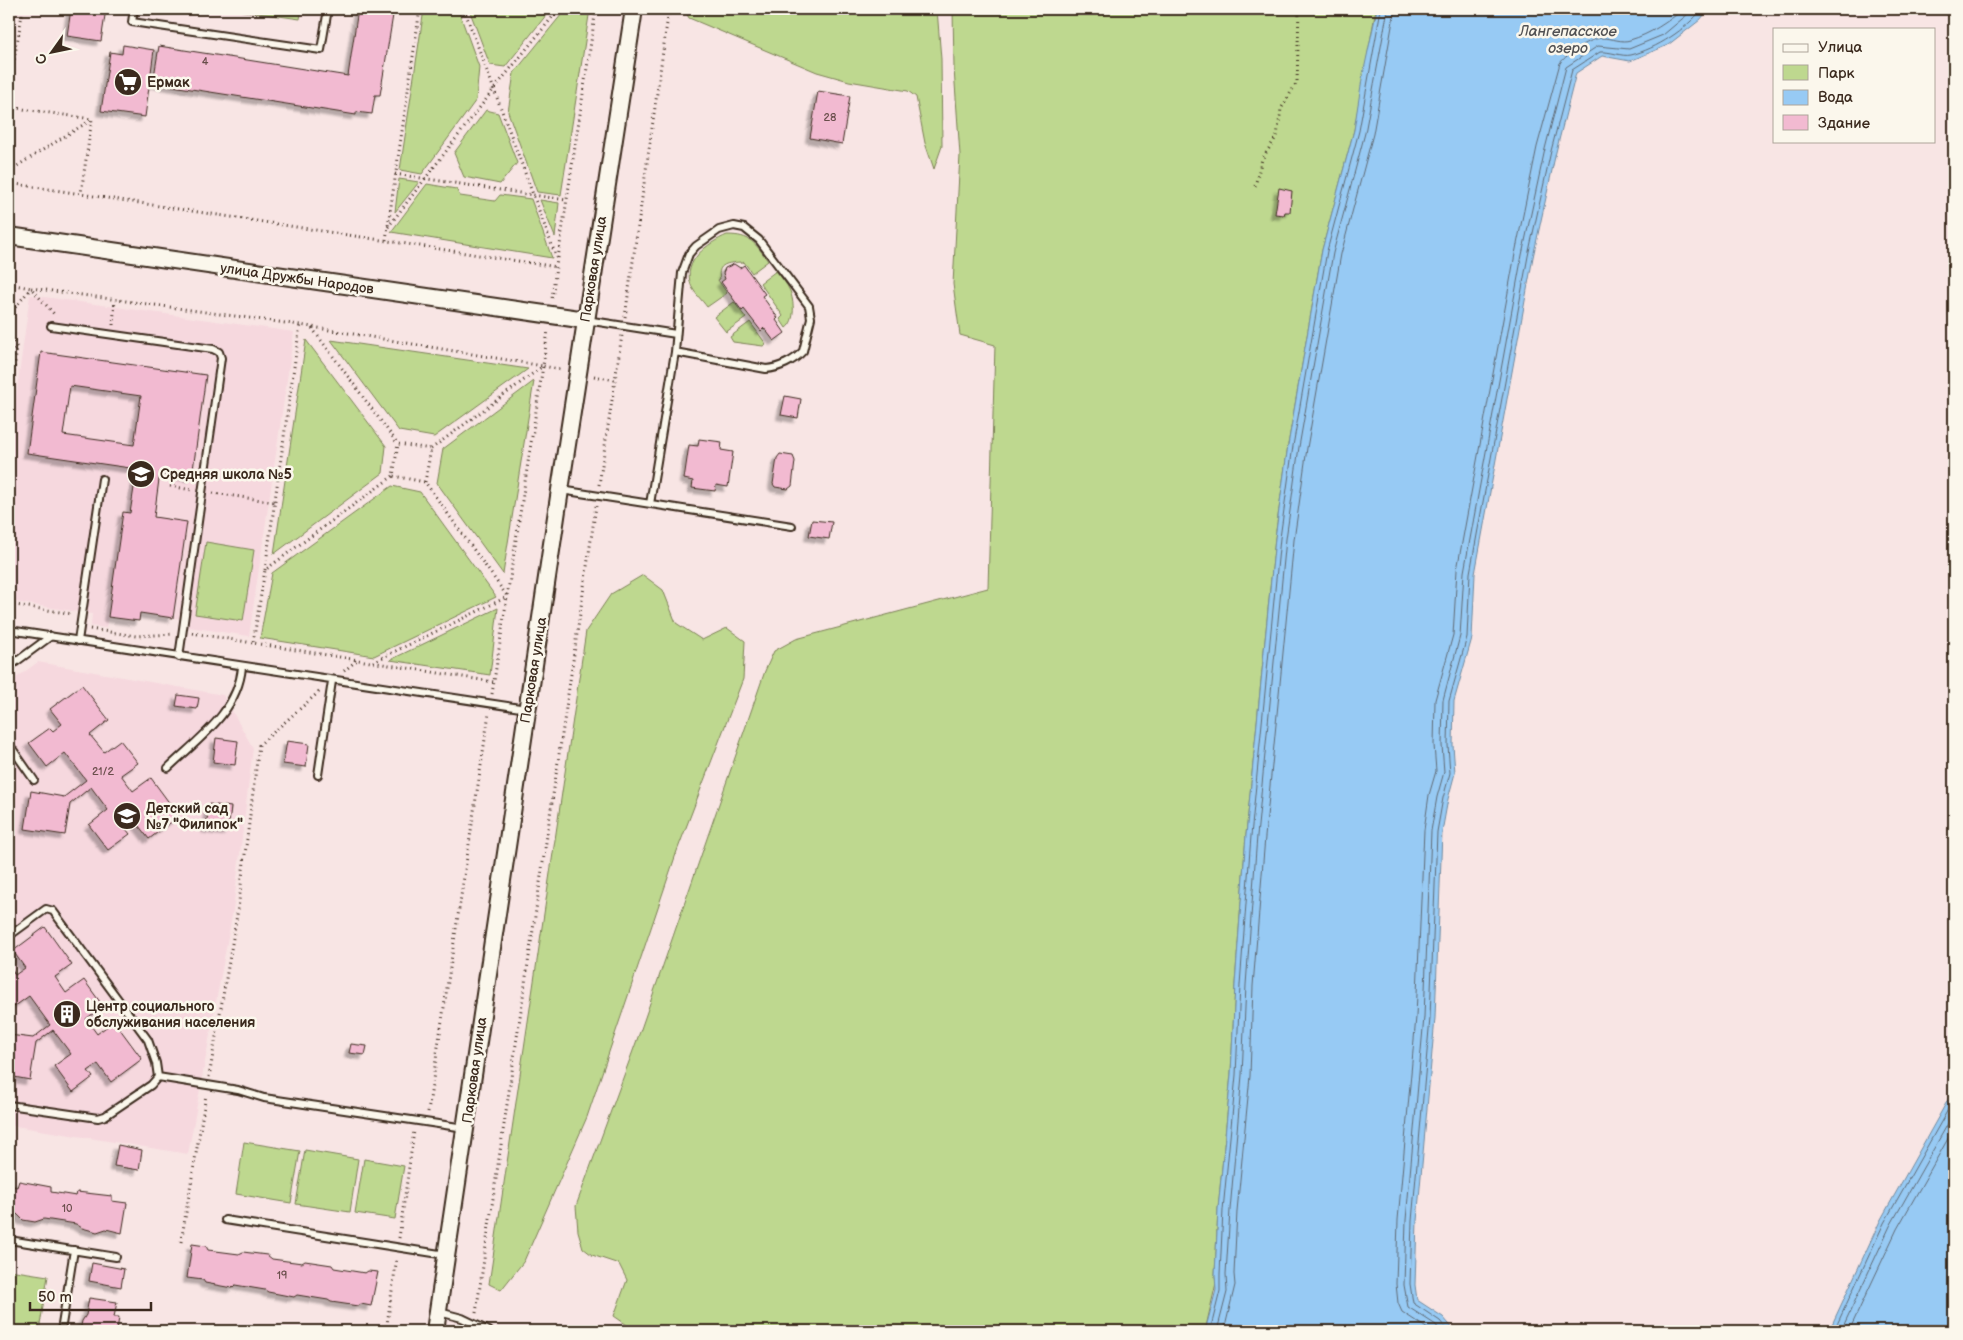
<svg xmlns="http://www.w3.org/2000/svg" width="1963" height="1340" font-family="'Balsamiq Sans',sans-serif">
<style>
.built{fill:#f6d8de}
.green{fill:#bed88f;stroke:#7c8156}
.water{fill:#97caf4;stroke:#728a9e}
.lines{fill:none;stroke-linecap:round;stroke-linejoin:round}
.shore{stroke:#606a74;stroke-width:1}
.building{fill:#f2bad1;stroke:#3b2a1e;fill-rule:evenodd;filter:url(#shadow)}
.service-casing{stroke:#3b2a1e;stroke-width:10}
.tertiary-casing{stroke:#3b2a1e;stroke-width:20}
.path{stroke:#3b2a1e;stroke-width:3;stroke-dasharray:1 4;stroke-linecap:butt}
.service{stroke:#fbf7ec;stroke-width:6}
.tertiary{stroke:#fbf7ec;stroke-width:16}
.labels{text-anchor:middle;stroke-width:5;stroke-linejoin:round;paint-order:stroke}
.number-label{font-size:11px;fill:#694e4b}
.poi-label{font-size:14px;font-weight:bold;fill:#3b2a1e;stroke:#fbf7ec;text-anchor:start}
.street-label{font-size:14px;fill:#3b2a1e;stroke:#fbf7ec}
.water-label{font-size:15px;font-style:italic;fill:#525254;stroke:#fbf7ec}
</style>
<defs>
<filter id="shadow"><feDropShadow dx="-4.5" dy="4.5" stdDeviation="1" flood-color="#0004"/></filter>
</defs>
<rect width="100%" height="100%" fill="#f8e5e4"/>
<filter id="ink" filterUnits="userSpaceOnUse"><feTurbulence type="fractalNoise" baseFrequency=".02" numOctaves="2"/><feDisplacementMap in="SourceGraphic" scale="10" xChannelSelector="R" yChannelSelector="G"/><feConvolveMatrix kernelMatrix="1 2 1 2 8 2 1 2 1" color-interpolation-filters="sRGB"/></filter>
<g filter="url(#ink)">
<path class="built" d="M30,295L294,332L249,636L189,627V620L140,613L139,621L108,617L106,628L91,626L92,614L9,601V447Z
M38,662L223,695L253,748L233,910L188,1154L9,1125V683Z"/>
<path class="green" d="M230,9H302L300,19Z
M424,9H458L479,67L476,100L422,174L400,170Z
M469,9H551L505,67L490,65Z
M566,9H590L561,195L537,192L508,112L514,73Z
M684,9H937L941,59L942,146L934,169L925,143L916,97L908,91L849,81L817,72L689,18Z
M953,9H1376L1354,130L1322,250L1288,445L1275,538L1246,835L1235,984L1231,1074L1218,1209L1215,1275L1216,1283L1205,1331H629L627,1325L614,1316L627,1280L619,1264L592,1255L583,1248L578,1231L576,1206L641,1029L765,671L774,651L796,639L988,588L995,345L960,335L953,284L960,155L954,69Z
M486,110L498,113L517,163L500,184L464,177L454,153Z
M399,179L419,182L395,212Z
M427,184L456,189L460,196L495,201L500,195L531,199L552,258L391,232Z
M540,200L559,203L555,237Z
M727,235C751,235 755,243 768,261L752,273L744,262L741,264L740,262C729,263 716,263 720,279L718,280L727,293L707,307C702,300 694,293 691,285C682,261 708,243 727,235Z
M776,271C781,277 787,284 790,291C794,301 796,321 786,328L780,319L783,316L760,283Z
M734,302L746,318L726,332L714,317Z
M750,322L766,344L763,346L733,342L730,337Z
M306,340L386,446L383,473L274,554Z
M331,340L528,369L434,437L399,431Z
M534,381L503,574L437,483L443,449Z
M392,486L420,492L496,597L374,656L260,638L272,573Z
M206,542L254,550L243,621L195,614Z
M643,575L663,590L676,623L702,640L727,628L745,641L743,679L677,851L587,1117L524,1261L501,1290L489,1284L586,631L611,594Z
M498,608L490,675L390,660Z
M244,1142L300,1151L291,1203L236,1194Z
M305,1150L358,1159L350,1212L296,1204Z
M364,1159L404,1166L395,1219L355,1213Z
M9,1270L48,1276L39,1331H9Z"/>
<path class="water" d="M1377,9H1709L1700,20L1668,45L1630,61L1602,56L1576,73L1556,152L1533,257L1475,574L1472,638L1454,701L1453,745L1455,773L1448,799L1442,832L1435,1018L1417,1221L1415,1285L1417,1300L1443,1317L1455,1331H1205L1216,1290L1215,1275L1218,1209L1231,1074L1235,984L1246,835L1275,538L1288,445L1322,250L1354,130L1362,79Z
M1954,1089V1310L1949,1331H1829L1880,1221Z"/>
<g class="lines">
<path class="shore" d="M1210,1331L1220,1291V1274L1223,1210L1236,1075L1240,985L1251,836L1280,538L1293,446L1327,251L1359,131L1381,9
M1217,1331L1227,1292L1226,1274L1230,1210L1242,1075L1246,985L1257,836L1286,539L1299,447L1333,253L1365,133L1388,9
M1224,1331L1235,1285L1234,1274L1237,1211L1250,1076L1253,986L1265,837L1294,540L1307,448L1341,254L1373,134L1395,9
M1431,1331L1402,1312L1398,1303L1396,1284L1398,1220L1416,1017L1424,830L1429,795L1436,771L1434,745L1435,700L1453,635L1457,570L1515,254L1537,147L1560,63C1567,54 1592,37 1603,38C1612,38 1622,43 1630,40C1651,34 1667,22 1684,9
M1440,1331L1436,1325L1408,1307L1404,1285L1406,1220L1424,1017L1431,831L1437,797L1444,772L1442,745L1443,700L1460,636L1464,572L1522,255L1545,149L1566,67L1598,46L1629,49L1663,35L1694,9
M1448,1331L1440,1321L1413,1303L1410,1284L1412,1221L1430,1018L1437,832L1443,798L1450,773L1448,745L1449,701L1467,637L1470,573L1528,256L1551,151L1572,70L1600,52C1610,51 1622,57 1631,55C1656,49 1687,29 1702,9
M1834,1331L1884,1223L1954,1099
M1841,1331L1890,1226L1954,1113
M1849,1331L1897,1229L1954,1128"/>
</g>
<path class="building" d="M71,9H106L101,41L67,36Z
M358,9H394L380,95H375L372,114L356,112V115L153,83L159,46L348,76Z
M123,45L154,50L145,117L101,111L110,52L122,54Z
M818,91L850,96L842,144L810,138Z
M1279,188L1292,191L1290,212H1285L1284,215L1275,214Z
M734,264L740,268L744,265L765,294L762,296L778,318L776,320L785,333L774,341L764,328L761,331L744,309L742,311L721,282L725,279L723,273L725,268Z
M41,352L206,375L192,477L160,472L154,517L187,522L173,618L140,613L139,621L108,617L123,512L130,513L137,469L27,453ZM70,386L141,396L134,445L63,435Z
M785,396L801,399L798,418L781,415Z
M699,439L722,442L721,450L733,452L728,487L716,485L715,491L692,488L693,481L684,479L689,445L698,446Z
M780,454L793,456L795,461L792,486L788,489L775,487L773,484L777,458Z
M812,520L832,522L829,539L809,536Z
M82,685L109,720L90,735L104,752L120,740L138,763L121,775L133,791L151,778L179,816L149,839L135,821L126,829L130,834L108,850L89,825L108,810L91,787L70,804L65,835L25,829L31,791L64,797L86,780L65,753L47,767L29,743L50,728L53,731L62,724L50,709Z
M178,695L199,698L197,709L176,706Z
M216,738L238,741L235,765L213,762Z
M287,741L309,744L306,767L283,764Z
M209,804L231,807L228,831L206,828Z
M45,927L72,965L55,977L66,993L84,980L103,1006L86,1019L97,1034L114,1021L142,1059L111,1082L98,1064L88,1071L93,1077L73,1092L54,1066L71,1054L53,1030L36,1043L30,1080L9,1076V1035L33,1038L50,1025L29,996L11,1009L9,1006V972L12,969L15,975L25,968L13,951Z
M351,1044L367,1046L365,1055L349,1053Z
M118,1145L142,1150L139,1170L114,1166Z
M19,1181L51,1187V1192L76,1196L77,1192L112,1196V1201L127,1203L122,1233L106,1229L97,1232L82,1228L76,1224L44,1219L35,1222L23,1220L17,1214H9V1185L17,1187Z
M192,1244L206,1246L208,1250L239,1254L243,1252L267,1255L272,1259L302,1263L305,1261L332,1265L334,1268L365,1273L368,1271L378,1272L371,1306L361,1304L358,1306L331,1302L328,1300L297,1295L294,1297L268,1292L265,1290L235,1285L232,1288L205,1283L203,1280L187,1278Z
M92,1263L124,1269L121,1287L89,1281Z
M89,1298L117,1302L114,1317H119L117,1331H80L82,1321L86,1315Z"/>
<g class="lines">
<defs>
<path id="service" d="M134,9L132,22L321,50L328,9
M586,320L676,334
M51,326L213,349L219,352L221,358L179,657
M561,490L792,526
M650,504L675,352L682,273L689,254L696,246L719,230L734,226L744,228L759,240L809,306L811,318L803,351C794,361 779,368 766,369L675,352
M9,630L527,709
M78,641L102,479
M9,667L51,636
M9,744L34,780
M168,768C198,739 238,712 242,667
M318,775L332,681
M9,936L46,909L53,911L148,1040L156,1063L158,1077L151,1085L105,1116L98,1118L9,1105
M158,1077L238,1090L264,1098L465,1128
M225,1220L446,1255
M9,1240L116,1257
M439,1312L462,1318L489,1331
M61,1331L74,1250"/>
<path id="tertiary" d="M9,236L586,320
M435,1331L560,490L634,9"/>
</defs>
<use href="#service" class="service-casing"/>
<use href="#tertiary" class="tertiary-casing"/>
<path class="path" d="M464,9L557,259L552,299
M9,89L23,9
M9,107L92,119L81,193
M9,171L91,120
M395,174L566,200
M9,183L557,267
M1255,186L1262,159L1277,136L1281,109L1297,82L1299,9
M388,227L494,89L559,9
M386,240L420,9
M558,258L596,9
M9,284L31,288L55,315
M9,315L31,288L300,325L543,366L548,330
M625,317L669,9
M113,325L115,300
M312,328L398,444
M9,333L17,348L9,352
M594,376L615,380
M9,407L17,348
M431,449L543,366L563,370
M393,476L265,570L253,643L494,682
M425,482L431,449L398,444L393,476L425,482L507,596
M599,485L622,335
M170,486L192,490
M213,493L275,502
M265,570L300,325
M9,604L73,614
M90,629L136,636L173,634
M192,633L253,643
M373,662L507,597
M344,671L357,660
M492,694L543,366
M209,1077L238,909L259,745L320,691
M428,1112L489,713
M399,1238L414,1131
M181,1242L206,1095
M476,1313L596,506
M386,1331L397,1257"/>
<use href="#service" class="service"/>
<use href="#tertiary" class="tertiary"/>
</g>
</g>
<defs>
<symbol id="supermarket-disc" viewBox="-11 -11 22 22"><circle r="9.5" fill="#3b2a1e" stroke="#fbf7ec"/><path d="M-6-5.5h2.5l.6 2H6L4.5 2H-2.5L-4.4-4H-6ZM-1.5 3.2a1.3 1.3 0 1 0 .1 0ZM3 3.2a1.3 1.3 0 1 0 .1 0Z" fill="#fff"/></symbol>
<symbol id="school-disc" viewBox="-11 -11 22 22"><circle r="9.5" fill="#3b2a1e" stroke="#fbf7ec"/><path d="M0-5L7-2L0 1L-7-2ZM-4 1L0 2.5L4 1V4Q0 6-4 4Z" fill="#fff"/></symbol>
<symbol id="building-disc" viewBox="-11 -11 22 22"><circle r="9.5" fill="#3b2a1e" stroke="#fbf7ec"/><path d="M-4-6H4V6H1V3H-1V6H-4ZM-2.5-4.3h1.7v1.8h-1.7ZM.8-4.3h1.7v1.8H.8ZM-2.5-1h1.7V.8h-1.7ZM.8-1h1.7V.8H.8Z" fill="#fff"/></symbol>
</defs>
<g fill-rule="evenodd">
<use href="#supermarket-disc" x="112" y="66" width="32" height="32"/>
<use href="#school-disc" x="125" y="458" width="32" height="32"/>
<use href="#school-disc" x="111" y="800" width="32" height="32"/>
<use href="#building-disc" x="51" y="998" width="32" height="32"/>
</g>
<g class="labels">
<g class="number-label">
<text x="205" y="65">4</text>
<text x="830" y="121">28</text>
<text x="103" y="775">21/2</text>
<text x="67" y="1212">10</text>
<text x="282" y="1279">19</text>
</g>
<g class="poi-label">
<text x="147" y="87">Ермак</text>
<text x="160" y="479">Средняя школа №5</text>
<text x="146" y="813">Детский сад<tspan x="146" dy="16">№7 "Филипок"</tspan></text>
<text x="86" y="1011">Центр социального<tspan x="86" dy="16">обслуживания населения</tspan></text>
</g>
<g class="street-label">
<text transform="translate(593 269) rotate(-81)" y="5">Парковая улица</text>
<text transform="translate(297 278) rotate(8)" y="5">улица Дружбы Народов</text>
<text transform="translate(533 670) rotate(-81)" y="5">Парковая улица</text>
<text transform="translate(474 1070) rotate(-82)" y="5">Парковая улица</text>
</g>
<g class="water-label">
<text x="1568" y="36">Лангепасское<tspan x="1568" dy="17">озеро</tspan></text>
</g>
</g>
<rect width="1963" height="1340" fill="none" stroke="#fbf7ec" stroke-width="30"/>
<rect x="15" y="15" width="1933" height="1310" fill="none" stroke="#3b2a1e" stroke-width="2" filter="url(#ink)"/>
<rect x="1773" y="28" width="162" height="115" fill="#fbf7ec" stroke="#aea59a"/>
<rect x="1783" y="44" width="25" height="8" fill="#fbf7ec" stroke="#aea59a"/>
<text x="1818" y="52" font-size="15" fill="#3b2a1e">Улица</text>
<rect x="1783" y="65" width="25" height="15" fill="#bed88f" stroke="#aea59a"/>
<text x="1818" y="78" font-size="15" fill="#3b2a1e">Парк</text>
<rect x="1783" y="90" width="25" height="15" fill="#97caf4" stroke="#aea59a"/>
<text x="1818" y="102" font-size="15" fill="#3b2a1e">Вода</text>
<rect x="1783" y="115" width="25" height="15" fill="#f2bad1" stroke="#aea59a"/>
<text x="1818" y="128" font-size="15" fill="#3b2a1e">Здание</text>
<g transform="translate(52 52) rotate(237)" stroke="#fbf7ec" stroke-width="4" paint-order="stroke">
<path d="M0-4L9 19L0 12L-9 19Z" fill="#3b2a1e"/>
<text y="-8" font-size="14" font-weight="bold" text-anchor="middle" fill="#3b2a1e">С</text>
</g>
<path d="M30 1302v8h121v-8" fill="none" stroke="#3b2a1e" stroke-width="2.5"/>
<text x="38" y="1302" font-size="15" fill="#3b2a1e" stroke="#fbf7ec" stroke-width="4" paint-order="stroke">50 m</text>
</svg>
